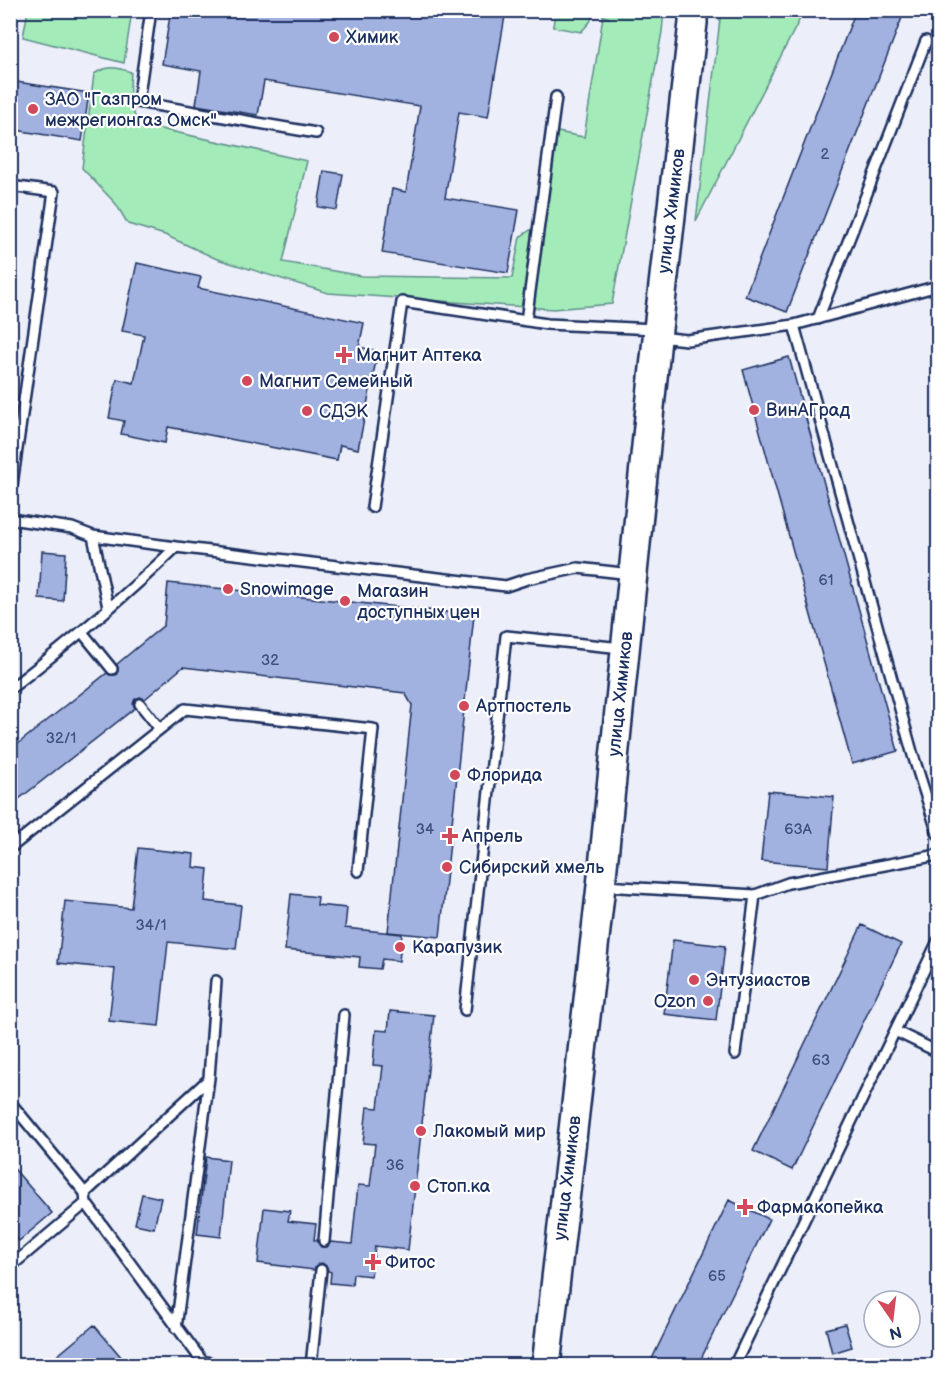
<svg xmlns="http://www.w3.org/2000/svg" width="949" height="1376" font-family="'Balsamiq Sans',sans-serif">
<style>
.green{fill:#a3ebb8;stroke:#5f8d8b;stroke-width:1.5}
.building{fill:#a1b1e0;stroke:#1b2f5e;stroke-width:1.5}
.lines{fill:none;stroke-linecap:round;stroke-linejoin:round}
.lane-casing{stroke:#1b2f5e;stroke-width:14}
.secondary-casing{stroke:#1b2f5e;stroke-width:32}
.lane{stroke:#fff;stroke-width:9}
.secondary{stroke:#fff;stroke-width:27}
.poi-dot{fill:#d1495b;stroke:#fff;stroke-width:2}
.labels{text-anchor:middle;stroke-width:4.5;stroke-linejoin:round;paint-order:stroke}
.number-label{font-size:15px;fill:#3c507e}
.poi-label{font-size:18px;fill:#1b2f5e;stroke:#fff;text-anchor:start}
.street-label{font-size:18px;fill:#1b2f5e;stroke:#fff}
</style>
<rect width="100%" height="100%" fill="#eceff9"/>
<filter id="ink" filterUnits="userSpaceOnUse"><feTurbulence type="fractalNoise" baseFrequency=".0167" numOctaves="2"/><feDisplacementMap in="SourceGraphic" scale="12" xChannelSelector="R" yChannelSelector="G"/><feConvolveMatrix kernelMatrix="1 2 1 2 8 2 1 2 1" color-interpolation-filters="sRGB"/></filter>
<g filter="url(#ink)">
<path class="green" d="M28,10L132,11L124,63L23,37Z
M555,11V10L594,11L590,22L581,32L553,27Z
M604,11H664L662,32L612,304L553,309L328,293L217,259L165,235L128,224L116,204L82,168L94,74C108,65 116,67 131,72L129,101L138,124L307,161L283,262L362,276L512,278L520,237L539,224L552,131L584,137L603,17L610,18L603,16Z
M721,11H804L696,221Z"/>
<path class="building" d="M171,10H506L488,117L459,112L445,198L519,210L508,273L382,253L392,189L406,192L420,106L264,81L258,115L196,105L201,71L162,64Z
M856,10H905L787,312L745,296Z
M10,81L89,93L82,141L10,129Z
M324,171L343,174L337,210L318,207Z
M137,263L201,277L198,288L364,323L359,347L378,351L358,449L340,445L337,460L168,427L165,443L121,434L124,421L109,418L117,379L134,383L144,335L122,331Z
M789,357L898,751L852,764L743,370Z
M42,551L66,553L63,601L39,599Z
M168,583L474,615L440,937L388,932L412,705L405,693L183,667L145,699L140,697L135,699L133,704L135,708L10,806V750L107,673L110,675H116L118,671L117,664L164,625Z
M768,791L834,797L828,867L761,861Z
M138,848L194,854L193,867L208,869L205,901L241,905L236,949L168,942L159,1026L109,1021L115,969L58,963L65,901L131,908Z
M291,894L318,897L317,905L347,908L345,928L402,934L399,961L382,959L380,969L359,967L360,957L285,950Z
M862,925L901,944L792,1170L753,1151Z
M673,940L725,946L716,1020L664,1014Z
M390,1011L434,1015L408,1250L375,1246L371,1276L353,1274L352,1285L330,1283L331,1272L328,1271L327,1267L322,1263L318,1264L314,1270L258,1263L264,1208L290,1211L288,1221L316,1224L314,1240H317L321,1247H327L331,1242L352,1244L358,1185L370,1186L375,1144L363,1143L367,1107L378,1108L383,1066L373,1065L376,1030L388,1031Z
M206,1157L229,1160L221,1237L197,1234Z
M10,1164L52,1213L19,1241L10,1231Z
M142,1194L161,1198L154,1228L135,1224Z
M729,1200L769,1219L728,1303L698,1365H649Z
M845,1324L852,1347L832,1353L826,1329Z
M94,1325L122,1358L113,1365H46Z"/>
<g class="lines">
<defs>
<path id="lane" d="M151,10L138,102L316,133
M10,186L54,192L10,498
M818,319L926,41
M526,321L556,97
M794,325L912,752L938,834
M659,337L687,340L794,325L938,286
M372,507L402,302L547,324L655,329
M10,519L72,528L93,536L176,547
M93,536L108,607
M82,632L112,669
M10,689C68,644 124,598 176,547L506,586L527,579L578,568L631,574
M140,704L160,729
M10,848L185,709L373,729L358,871
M604,886L755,895L788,883L938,855
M465,1010L506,636L622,648
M895,1031L938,1052
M735,1054L755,895
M10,1102L85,1193L86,1203L202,1361L223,1366
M85,1193L209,1079
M324,1241L344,1015
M10,1267L86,1203
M176,1328L209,1078L216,981
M311,1366L321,1270
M734,1366L938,941"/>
<path id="secondary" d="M546,1366L601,886L658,329L693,23V10"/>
</defs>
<use href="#lane" class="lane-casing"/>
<use href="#secondary" class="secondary-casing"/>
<use href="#lane" class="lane"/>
<use href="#secondary" class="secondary"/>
</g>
</g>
<g class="poi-dot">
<circle cx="334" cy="37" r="6"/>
<circle cx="33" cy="109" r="6"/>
<path d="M341 346h6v6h6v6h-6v6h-6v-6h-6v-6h6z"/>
<circle cx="247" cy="381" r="6"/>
<circle cx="754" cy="410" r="6"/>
<circle cx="307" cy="411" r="6"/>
<circle cx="228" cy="589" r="6"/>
<circle cx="345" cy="601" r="6"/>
<circle cx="464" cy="706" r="6"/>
<circle cx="455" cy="775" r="6"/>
<path d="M447 827h6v6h6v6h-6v6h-6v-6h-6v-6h6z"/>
<circle cx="447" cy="867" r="6"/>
<circle cx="400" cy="947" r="6"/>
<circle cx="694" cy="980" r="6"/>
<circle cx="708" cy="1001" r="6"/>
<circle cx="421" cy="1131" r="6"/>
<circle cx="415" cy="1186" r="6"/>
<path d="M742 1198h6v6h6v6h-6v6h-6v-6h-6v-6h6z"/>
<path d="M370 1253h6v6h6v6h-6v6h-6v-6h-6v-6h6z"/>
</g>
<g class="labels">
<g class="number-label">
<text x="825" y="159">2</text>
<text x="826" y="585">61</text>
<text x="270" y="665">32</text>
<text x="61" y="743">32/1</text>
<text x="425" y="834">34</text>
<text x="798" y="834">63А</text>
<text x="151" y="930">34/1</text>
<text x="821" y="1065">63</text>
<text x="395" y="1170">36</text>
<text x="717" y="1281">65</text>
</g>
<g class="poi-label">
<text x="346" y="43">Химик</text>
<text x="45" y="105">ЗАО "Газпром<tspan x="45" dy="21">межрегионгаз Омск"</tspan></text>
<text x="356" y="361">Магнит Аптека</text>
<text x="259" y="387">Магнит Семейный</text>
<text x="766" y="416">ВинАГрад</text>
<text x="319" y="417">СДЭК</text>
<text x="240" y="595">Snowimage</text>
<text x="357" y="597">Магазин<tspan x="357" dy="21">доступных цен</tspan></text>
<text x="476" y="712">Артпостель</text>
<text x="467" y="781">Флорида</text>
<text x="462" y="842">Апрель</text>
<text x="459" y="873">Сибирский хмель</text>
<text x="412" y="953">Карапузик</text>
<text x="706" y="986">Энтузиастов</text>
<text x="696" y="1007" text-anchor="end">Ozon</text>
<text x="433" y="1137">Лакомый мир</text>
<text x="427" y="1192">Стоп.ка</text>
<text x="757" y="1213">Фармакопейка</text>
<text x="385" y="1268">Фитос</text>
</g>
<g class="street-label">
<text transform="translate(671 211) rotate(-83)" y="6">улица Химиков</text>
<text transform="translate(620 694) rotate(-84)" y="6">улица Химиков</text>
<text transform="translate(567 1178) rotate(-83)" y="6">улица Химиков</text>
</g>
</g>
<rect width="949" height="1376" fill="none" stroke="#fff" stroke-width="36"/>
<rect x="18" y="18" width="913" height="1340" fill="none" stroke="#1b2f5e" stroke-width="2" filter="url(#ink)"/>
<g transform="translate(892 1319) rotate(166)"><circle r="28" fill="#ffffff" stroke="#a4acbf" stroke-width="1.5"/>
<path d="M0-4.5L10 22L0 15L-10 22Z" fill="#d1495b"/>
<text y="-9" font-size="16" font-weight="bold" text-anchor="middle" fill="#1b2f5e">N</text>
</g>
</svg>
